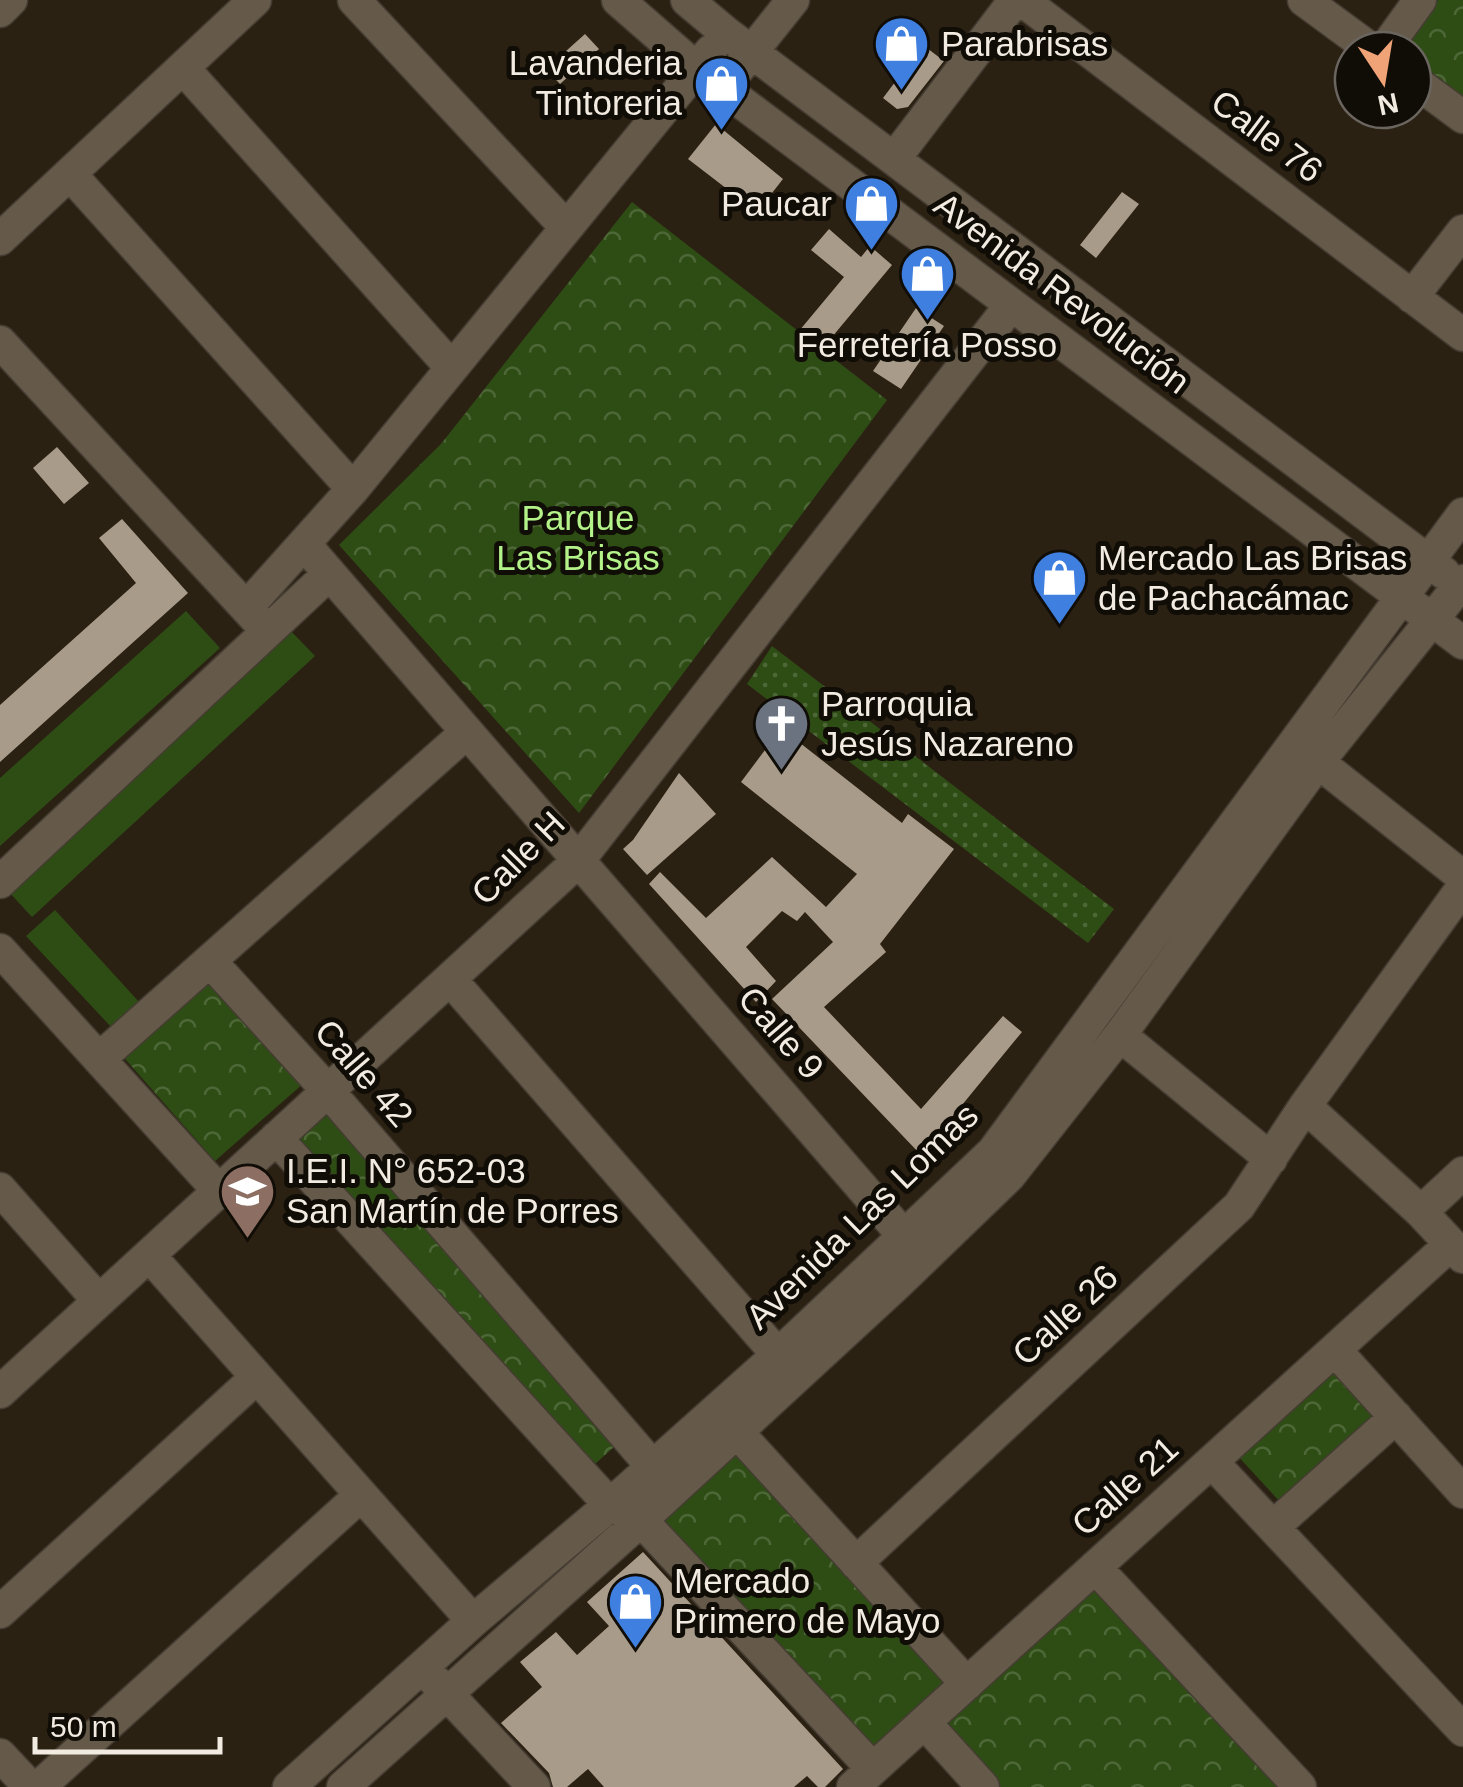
<svg xmlns="http://www.w3.org/2000/svg" width="1463" height="1787" font-family="Arial,sans-serif">
<style>
.grass{fill:#2e4d15}
.forest{fill:url(#forest-crowns)}
.garden{fill:url(#garden-dots)}
.building{fill:#a89b8a}
.lines{fill:none;stroke-linecap:round;stroke-linejoin:round}
.minor-casing{stroke:#453c32;stroke-width:35}
.minor{stroke:#655a4a;stroke-width:32}
.labels{text-anchor:middle;stroke-width:10;stroke-linejoin:round;paint-order:stroke}
.poi-label{font-size:35px;fill:#f2ebe2;stroke:#100c06;text-anchor:start}
.street-label{font-size:35px;fill:#f2ebe2;stroke:#100c06}
.park-label{font-size:35px;fill:#b4f38a;stroke:#100c06}
</style>
<defs>
<pattern id="forest-crowns" width="20" height="18" patternUnits="userSpaceOnUse" patternTransform="scale(2.5)"><rect width="20" height="18" fill="#2e4d15"/><path d="M2 6a3 3 0 1 1 6 0M12 15a3 3 0 1 1 6 0" fill="none" stroke="#4d6737"/></pattern>
<pattern id="garden-dots" width="8" height="8" patternUnits="userSpaceOnUse" patternTransform="scale(2.5)"><rect width="8" height="8" fill="#2e4d15"/><path d="M2 2h.1M6 6h.1" fill="none" stroke="#4d6737" stroke-width="1.8" stroke-linecap="round"/></pattern>
</defs>
<rect width="100%" height="100%" fill="#2b2113"/>
<path class="grass" d="M186,611L220,648L0,846V778Z
M289,629L315,656L32,917L7,890Z
M55,910L141,1004L113,1029L26,936Z"/>
<path class="forest" d="M1438,0H1463V100L1413,61V50H1398Z
M632,202L887,400L579,813L339,545L441,444Z
M208,975L304,1083L215,1161L119,1052Z
M325,1113L622,1440L587,1471L291,1144Z
M1329,1369L1376,1420L1283,1505L1236,1454Z
M733,1451L950,1689L876,1756L658,1519Z
M1097,1583L1284,1787H993L938,1727Z"/>
<path class="garden" d="M772,646L1114,909L1088,943L747,684Z"/>
<path class="building" d="M585,34L599,49L560,84L546,69Z
M923,45L944,61L908,107L897,109L883,98Z
M716,124L783,179L757,212L688,159Z
M1122,192L1139,204L1096,258L1080,245Z
M829,229L861,257L870,246L892,265L822,349L799,331L844,277L811,250Z
M916,308L944,326L901,389L873,371Z
M57,447L89,483L64,504L33,468Z
M122,519L188,593L0,762V705L136,583L99,538Z
M774,738L788,748L795,739L902,823L908,814L954,849L880,944L886,952L824,1007L921,1109L1003,1016L1022,1032L921,1155L772,999L833,942L805,912L797,921L782,911L746,947L776,981L756,1002L649,884L660,872L706,918L772,857L826,907L857,874L741,782Z
M679,773L716,814L647,875L623,849L633,840Z
M643,1552L843,1769L825,1787H818L807,1776L794,1787H604L588,1769L567,1787H553L549,1773L501,1723L542,1687L520,1662L556,1632L577,1655L609,1626L587,1602Z"/>
<g class="lines">
<defs>
<path id="minor" d="M354,0L565,226
M618,0L697,69L1463,643
M687,0L725,32L1444,573
M1022,0L1463,335
M1304,0L1372,50
M0,11L11,0
M1384,50L1420,0
M183,68L452,368
M738,69L793,0
M1413,80L1463,117
M894,159L1015,0
M70,174L353,489
M0,239L255,0
M1412,297L1463,231
M0,342L261,624
M305,545L917,1251
M246,608L353,489L711,51
M1318,762L1463,877
M0,882L329,574
M0,950L219,1191
M210,961L328,1091L652,1466
M450,979L778,1355
M1120,1035L1271,1159
M99,1059L467,732
M1305,1106L1421,1212L1463,1257
M276,1138L610,1505L641,1520L873,1769
M0,1189L99,1301
M1421,1212L1463,1173
M149,1255L473,1621
M1335,1350L1463,1492
M0,1392L578,861L1011,305
M736,1431L967,1684
M1212,1462L1463,1730
M1273,1527L1396,1417
M856,1563L1239,1206L1305,1106L1463,887
M1095,1567L1300,1787
M0,1612L257,1377
M435,1681L534,1787
M925,1723L983,1787
M0,1755L30,1787
M39,1787L361,1495
M289,1787L473,1621L610,1505L778,1355L993,1152L1463,514
M343,1787L641,1520L896,1285L1009,1176L1120,1035L1318,762L1463,581
M853,1787L1451,1244"/>
</defs>
<use href="#minor" class="minor-casing"/>
<use href="#minor" class="minor"/>
</g>
<defs>
<symbol id="shop-pin" viewBox="-11 -11 22 30"><path d="M0 17L-7.5 6A9.5 9.5 0 1 1 7.5 6Z" fill="#3f7fe0" stroke="#100c06"/><path d="M-5-2.5h2.3a2.7 3.5 0 0 1 5.4 0H5L5.5 6h-11ZM-1.5-2.5h3a1.5 2.3 0 0 0-3 0Z" fill="#fff"/></symbol>
<symbol id="church-pin" viewBox="-11 -11 22 30"><path d="M0 17L-7.5 6A9.5 9.5 0 1 1 7.5 6Z" fill="#6b7280" stroke="#100c06"/><path d="M-1.2-6h2.4v3.5h3.3v2.4h-3.3V6h-2.4V-.1h-3.3v-2.4h3.3Z" fill="#fff"/></symbol>
<symbol id="school-pin" viewBox="-11 -11 22 30"><path d="M0 17L-7.5 6A9.5 9.5 0 1 1 7.5 6Z" fill="#8d6e63" stroke="#100c06"/><path d="M0-5L7-2L0 1L-7-2ZM-4 1L0 2.5L4 1V4Q0 6-4 4Z" fill="#fff"/></symbol>
</defs>
<g fill-rule="evenodd">
<use href="#shop-pin" x="870" y="12" width="63" height="86"/>
<use href="#shop-pin" x="690" y="52" width="63" height="86"/>
<use href="#shop-pin" x="840" y="172" width="63" height="86"/>
<use href="#shop-pin" x="896" y="242" width="63" height="86"/>
<use href="#shop-pin" x="1028" y="546" width="63" height="86"/>
<use href="#church-pin" x="750" y="692" width="63" height="86"/>
<use href="#school-pin" x="216" y="1160" width="63" height="86"/>
<use href="#shop-pin" x="604" y="1570" width="63" height="86"/>
</g>
<g class="labels">
<g class="poi-label">
<text x="941" y="56">Parabrisas</text>
<text x="682" y="75" text-anchor="end">Lavanderia<tspan x="682" dy="40">Tintoreria</tspan></text>
<text x="832" y="216" text-anchor="end">Paucar</text>
<text x="927" y="357" text-anchor="middle">Ferretería Posso</text>
<text x="1098" y="570">Mercado Las Brisas<tspan x="1098" dy="40">de Pachacámac</tspan></text>
<text x="821" y="716">Parroquia<tspan x="821" dy="40">Jesús Nazareno</tspan></text>
<text x="286" y="1183">I.E.I. N° 652-03<tspan x="286" dy="40">San Martín de Porres</tspan></text>
<text x="674" y="1593">Mercado<tspan x="674" dy="40">Primero de Mayo</tspan></text>
</g>
<g class="street-label">
<text transform="translate(1267 136) rotate(37)" y="12">Calle 76</text>
<text transform="translate(1062 293) rotate(37)" y="12">Avenida Revolución</text>
<text transform="translate(518 858) rotate(-45)" y="12">Calle H</text>
<text transform="translate(781 1033) rotate(49)" y="12">Calle 9</text>
<text transform="translate(364 1073) rotate(49)" y="12">Calle 42</text>
<text transform="translate(862 1216) rotate(-44)" y="12">Avenida Las Lomas</text>
<text transform="translate(1065 1315) rotate(-43)" y="12">Calle 26</text>
<text transform="translate(1125 1486) rotate(-42)" y="12">Calle 21</text>
</g>
<g class="park-label">
<text x="578" y="530">Parque<tspan x="578" dy="40">Las Brisas</tspan></text>
</g>
</g>
<g transform="translate(1383 80) rotate(168)"><circle r="48" fill="#100c06" stroke="#6a655e" stroke-width="2.5"/>
<path d="M0-8L18 38L0 25L-18 38Z" fill="#efa377"/>
<text y="-15" font-size="28" font-weight="bold" text-anchor="middle" fill="#f2ebe2">N</text>
</g>
<path d="M35 1737v15h185v-15" fill="none" stroke="#f2ebe2" stroke-width="5"/>
<text x="50" y="1737" font-size="30" fill="#f2ebe2" stroke="#100c06" stroke-width="8" paint-order="stroke">50 m</text>
</svg>
